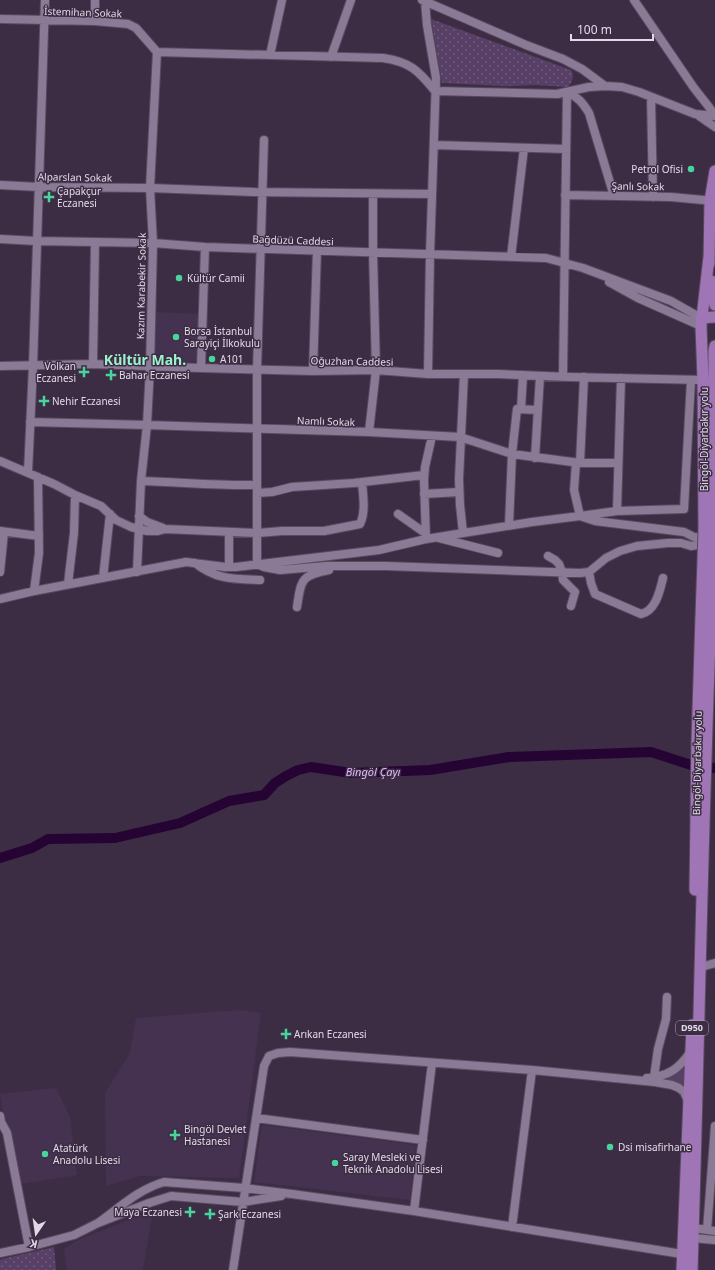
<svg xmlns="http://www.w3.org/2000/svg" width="715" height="1270" font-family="'Noto Sans',sans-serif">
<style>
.built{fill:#453250}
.grass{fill:#583f66}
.park{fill:url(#park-dots)}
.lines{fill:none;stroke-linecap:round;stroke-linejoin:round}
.river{stroke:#250434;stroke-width:10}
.minor-casing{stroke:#584b5f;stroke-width:10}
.major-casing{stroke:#584b5f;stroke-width:13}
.minor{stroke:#8b7a95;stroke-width:8}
.major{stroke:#9f75b5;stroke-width:11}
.major-bridge-casing{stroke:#584b5f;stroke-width:13;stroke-linecap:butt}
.major-bridge{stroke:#9f75b5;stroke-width:11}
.poi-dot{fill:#49d49d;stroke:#3c2d44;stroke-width:1.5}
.labels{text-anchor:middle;stroke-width:3;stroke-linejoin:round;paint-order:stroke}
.shield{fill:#3c2d44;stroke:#b0a5b6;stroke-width:1}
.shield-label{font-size:9px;font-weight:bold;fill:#e2d8e7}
.street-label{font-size:10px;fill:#e2d8e7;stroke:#3c2d44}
.poi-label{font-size:10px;fill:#e2d8e7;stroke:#3c2d44;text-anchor:start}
.water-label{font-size:11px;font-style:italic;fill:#e2baf9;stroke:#3c2d44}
.district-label{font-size:14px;font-weight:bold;fill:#9df2ca;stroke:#3c2d44}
</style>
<defs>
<pattern id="park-dots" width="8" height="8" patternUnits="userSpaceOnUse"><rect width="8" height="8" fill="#583f66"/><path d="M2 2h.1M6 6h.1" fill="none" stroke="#705a7c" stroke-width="1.8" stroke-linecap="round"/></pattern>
</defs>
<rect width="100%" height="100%" fill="#3c2d44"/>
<path class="built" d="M153,312L201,314L199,362L151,360Z
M240,1010L261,1013L239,1178L140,1176L106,1186L105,1093L130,1053L136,1018Z
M56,1088L70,1117L77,1175L21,1184L11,1132L4,1122L0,1094Z
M262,1125L416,1145L410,1200L254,1182Z
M153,1210L143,1270H67L64,1249L76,1241Z"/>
<path class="grass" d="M687,1066L686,1090L653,1080L672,1075Z"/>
<path class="park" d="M431,19L571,70C575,76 572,82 568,87L536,85L504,86L442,83Z
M54,1247L56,1270H0V1260L2,1259Z"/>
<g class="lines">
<path class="river" d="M0,858L32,848L48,839L115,838L180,823L229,801L264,795L275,783L286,776L298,770L311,767L351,773L430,770L509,757L651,752L691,765L715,768"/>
<defs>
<path id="minor" d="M422,0L526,45L563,59L582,69L605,86
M634,0L694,88L709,107L715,116
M425,1L427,25L436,78L430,254L428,374
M0,19L95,21L128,24L136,28L157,52L150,188L153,243L150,367L147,425L141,481L137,572
M95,21V0
M157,52L383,58C410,62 418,70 435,91L557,94L589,87L605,86L622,87L639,92L695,114L715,116
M270,55L282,0
M331,57L351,0
M651,97L653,197
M699,116L715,127
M264,140L257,370V564L264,567L280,570L327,566H386L580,573L589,572L606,558L620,551L637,546L668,543H681L691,546L709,543
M434,145L566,149
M0,185L39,187L150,188L254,192L432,194
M565,195L671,197L714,201
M0,239L36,241L153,243L205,247L546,258L583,268L671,301L701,318
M511,257L524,148
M609,282L638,298L701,326
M93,364L95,242
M0,366L93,364L201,368L313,371L376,370L428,374H498L569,377L703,380
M201,368L205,247
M313,371L317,250
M563,376L567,92C578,97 583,103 589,113L614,196
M521,409L523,375
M30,422L147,425L369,432L460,437L512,454L580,463H618
M369,432L376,370L373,252V194
M535,458L540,376
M0,461L54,484L75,495L101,506L116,520L131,527L147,531H158L165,529L258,533L282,531H324L360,524C366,512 363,495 362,482
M576,463L574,490L580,516L595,521L684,532L694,537L708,538
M580,463L584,377
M28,472L33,366L45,0
M141,481C180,482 218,486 257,485
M257,493L272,492L292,487L354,483L424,475
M424,494L459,492
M617,511L621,378
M398,514L425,533
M139,516L147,522L163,528
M509,525L512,454L517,409L537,410
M0,531L39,536
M229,532V567
M463,533L460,505L459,479L464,374
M439,538L498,553
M426,539L424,480L425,467L432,436
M548,556L555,560L559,564L562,572L563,580L575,592L571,606
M195,563C217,580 234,579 260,580
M0,572L4,532
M589,572L591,583L595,594L641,614C656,611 660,590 663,578
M103,578L110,514
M68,584L74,533L75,495
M34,591L39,553L38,477
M0,599L34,591L186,562L225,567H236L379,550L426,539L532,522L580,516L617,511L684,509L691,380
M297,607C301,580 301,575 329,570
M701,967L715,963
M654,1077L658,1049L666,1019L667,997
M647,1078C669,1076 679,1069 691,1051
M0,1116L1,1122L7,1133L29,1247
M256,1118L423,1140
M414,1211L432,1063
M98,1223C119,1208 139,1189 164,1182L244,1188L292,1194L414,1211L682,1254
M512,1227L532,1070
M694,1228L715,1231
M707,1230L715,1126
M693,1238L715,1240
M0,1253L29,1247L74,1235L98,1223L149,1203L171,1196L243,1202L281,1196
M233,1270L264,1066L269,1056L278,1053L290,1052L532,1070L655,1082L672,1085L679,1088L684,1092L688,1101"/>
<path id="major" d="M709,264L710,201L715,171
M711,281L712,294L715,305
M701,318L715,317
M704,531L703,380L701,326L709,257
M714,531V351L715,346
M695,890L697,741L701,617
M682,1270L692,1025
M692,1270C699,1052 702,834 711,616"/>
</defs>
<use href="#minor" class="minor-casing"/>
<use href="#major" class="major-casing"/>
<use href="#minor" class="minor"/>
<use href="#major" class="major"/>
<defs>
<path id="major-bridge" d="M711,616L714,531
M701,617L704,531"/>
</defs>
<use href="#major-bridge" class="major-bridge-casing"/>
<use href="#major-bridge" class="major-bridge"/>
</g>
<g class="poi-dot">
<circle cx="691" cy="169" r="4"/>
<path d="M47 191h4v4h4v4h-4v4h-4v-4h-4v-4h4z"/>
<circle cx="179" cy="278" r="4"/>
<circle cx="176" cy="337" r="4"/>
<circle cx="212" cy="359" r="4"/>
<path d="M82 366h4v4h4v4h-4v4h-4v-4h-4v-4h4z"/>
<path d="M109 369h4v4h4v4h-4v4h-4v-4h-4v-4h4z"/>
<path d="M42 395h4v4h4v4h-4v4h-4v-4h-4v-4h4z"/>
<path d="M284 1028h4v4h4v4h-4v4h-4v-4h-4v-4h4z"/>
<path d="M173 1129h4v4h4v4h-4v4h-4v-4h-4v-4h4z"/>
<circle cx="610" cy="1147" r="4"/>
<circle cx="45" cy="1154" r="4"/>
<circle cx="335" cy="1163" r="4"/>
<path d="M188 1206h4v4h4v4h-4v4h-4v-4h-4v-4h4z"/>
<path d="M208 1208h4v4h4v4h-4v4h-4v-4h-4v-4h4z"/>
</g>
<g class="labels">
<rect class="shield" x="676" y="1021" width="32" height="14" rx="3"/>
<g class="shield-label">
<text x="692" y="1031">D950</text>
</g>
<g class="street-label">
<text transform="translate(83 12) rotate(2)" y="4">İstemihan Sokak</text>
<text transform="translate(75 177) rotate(1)" y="4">Alparslan Sokak</text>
<text transform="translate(638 186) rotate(1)" y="4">Şanlı Sokak</text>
<text transform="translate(293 240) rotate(2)" y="4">Bağdüzü Caddesi</text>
<text transform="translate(141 286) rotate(-89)" y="4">Kazım Karabekir Sokak</text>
<text transform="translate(352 361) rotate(1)" y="4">Oğuzhan Caddesi</text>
<text transform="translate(326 421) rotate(2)" y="4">Namlı Sokak</text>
<text transform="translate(704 439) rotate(-90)" y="4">Bingöl-Diyarbakır yolu</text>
<text transform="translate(697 763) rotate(-89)" y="4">Bingöl-Diyarbakır yolu</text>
</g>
<g class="poi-label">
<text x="683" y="173" text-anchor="end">Petrol Ofisi</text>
<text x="57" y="195">Çapakçur<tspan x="57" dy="12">Eczanesi</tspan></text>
<text x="187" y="282">Kültür Camii</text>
<text x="184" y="335">Borsa İstanbul<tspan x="184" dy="12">Sarayiçi İlkokulu</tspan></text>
<text x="220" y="363">A101</text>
<text x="76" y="370" text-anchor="end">Volkan<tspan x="76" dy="12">Eczanesi</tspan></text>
<text x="119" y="379">Bahar Eczanesi</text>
<text x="52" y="405">Nehir Eczanesi</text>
<text x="294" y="1038">Arıkan Eczanesi</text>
<text x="184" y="1133">Bingöl Devlet<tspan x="184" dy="12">Hastanesi</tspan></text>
<text x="618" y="1151">Dsi misafirhane</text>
<text x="53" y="1152">Atatürk<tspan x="53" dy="12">Anadolu Lisesi</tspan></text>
<text x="343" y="1161">Saray Mesleki ve<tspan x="343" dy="12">Teknik Anadolu Lisesi</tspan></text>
<text x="182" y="1216" text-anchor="end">Maya Eczanesi</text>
<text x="218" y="1218">Şark Eczanesi</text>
</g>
<g class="water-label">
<text x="373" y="776">Bingöl Çayı</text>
</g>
<g class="district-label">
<text x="145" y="365">Kültür Mah.</text>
</g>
</g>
<g transform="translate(36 1234) rotate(193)" stroke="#3c2d44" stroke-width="3" paint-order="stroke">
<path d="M0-3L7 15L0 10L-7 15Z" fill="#e2d8e7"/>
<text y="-6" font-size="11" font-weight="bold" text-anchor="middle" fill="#e2d8e7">K</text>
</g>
<path d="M571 34v6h82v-6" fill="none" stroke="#e2d8e7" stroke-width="2"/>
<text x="577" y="34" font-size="12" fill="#e2d8e7" stroke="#3c2d44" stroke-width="3" paint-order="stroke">100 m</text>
</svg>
